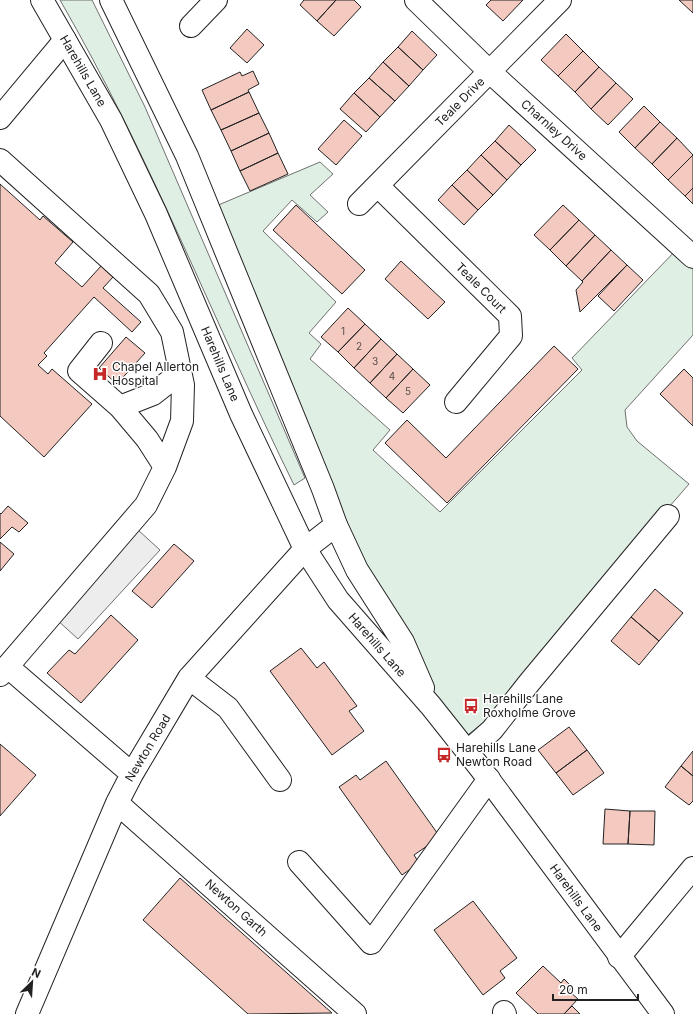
<svg xmlns="http://www.w3.org/2000/svg" width="693" height="1014" font-family="Inter,sans-serif">
<style>
.green{fill:#e0efe3;stroke:#6f6f6f}
.parking{fill:#ededed;stroke:#6f6f6f}
.building{fill:#f3c9c0;stroke:#222}
.lines{fill:none;stroke-linecap:round;stroke-linejoin:round}
.minor-casing{stroke:#222;stroke-width:24}
.major-casing{stroke:#222;stroke-width:24}
.minor{stroke:#fff;stroke-width:22}
.major{stroke:#fff;stroke-width:22}
.labels{text-anchor:middle;stroke-width:3;stroke-linejoin:round;paint-order:stroke}
.number-label{font-size:10px;fill:#564c4a}
.street-label{font-size:12px;fill:#222;stroke:#fff}
.poi-label{font-size:12px;fill:#222;stroke:#fff;text-anchor:start}
</style>
<rect width="100%" height="100%" fill="#fff"/>
<path class="green" d="M60,0H92L145,107L305,478L294,485C215,324 150,156 60,0Z
M320,162L333,174L310,195L328,212L317,222L292,200L263,231L336,302L309,333L321,344L310,359L390,430L373,450L440,512L582,370L572,358L680,246L693,257V335L625,410L627,427L637,441L689,484L564,628L489,718L459,742L357,570L209,209Z"/>
<path class="parking" d="M126,519L160,550L78,639L44,608Z"/>
<path class="building" d="M304,0H336L317,21L300,5Z
M336,0H354L361,7L334,36L317,21Z
M491,0H523L503,21L486,5Z
M679,0H693V13Z
M247,29L264,45L247,63L230,48Z
M412,31L437,55L423,70L398,47Z
M566,34L583,51L558,76L541,60Z
M398,47L423,70L409,86L383,62Z
M583,51L599,67L575,92L558,76Z
M383,62L409,86L395,101L369,78Z
M599,67L616,83L591,109L575,92Z
M253,71L259,84L248,90L249,92L211,110L202,90L240,72L242,76Z
M369,78L395,101L380,117L354,93Z
M616,83L633,99L608,125L591,109Z
M249,92L259,113L221,130L211,110Z
M354,93L380,117L366,132L340,109Z
M644,106L660,122L635,148L619,132Z
M259,113L269,133L231,151L221,130Z
M344,120L362,136L336,165L318,149Z
M660,122L677,138L652,164L635,148Z
M509,125L536,150L521,165L495,141Z
M269,133L278,153L240,171L231,151Z
M677,138L693,155L668,180L652,164Z
M495,141L521,165L507,180L481,155Z
M278,153L288,174L250,191L240,171Z
M481,155L507,180L493,195L467,170Z
M693,155V188L685,196L668,180Z
M467,170L493,195L478,210L452,185Z
M0,184L40,220L43,216L73,242L55,263L82,287L101,266L113,277L103,288L141,322L132,332L94,297L44,353L47,356L38,365L48,374L52,369L92,404L44,457L0,416Z
M452,185L478,210L464,225L438,200Z
M693,188V204L685,196Z
M296,205L365,270L342,294L273,230Z
M563,205L579,220L550,250L534,235Z
M579,220L595,235L566,266L550,250Z
M595,235L611,250L582,281L566,266Z
M611,250L627,265L580,312L576,290L583,282L582,281Z
M401,261L445,302L428,319L385,279Z
M627,265L643,280L614,311L598,296Z
M348,308L365,324L338,352L321,337Z
M365,324L381,339L354,368L338,352Z
M126,337L145,353L117,384L99,368Z
M381,339L397,354L370,383L354,368Z
M554,346L578,369L447,503L385,443L407,420L446,458Z
M397,354L413,369L386,398L370,383Z
M413,369L430,385L403,413L386,398Z
M684,369L693,378V426L660,394Z
M8,506L28,523L19,532L12,527L0,539V513L1,514Z
M0,542L14,554L0,571Z
M174,544L194,561L152,608L132,591Z
M655,589L683,613L659,641L631,617Z
M111,615L138,640L81,703L47,673L69,650L75,654Z
M631,617L659,641L639,665L611,641Z
M301,648L317,668L324,662L357,706L349,711L364,731L332,755L270,671Z
M569,727L587,750L556,773L538,750Z
M0,744L36,775L0,816Z
M587,750L604,773L573,795L556,773Z
M693,751V776L681,766Z
M386,761L440,837L414,855L419,863L402,875L339,787L356,775L360,780Z
M681,766L693,776V801L689,805L665,787Z
M605,809L630,811L628,844H603Z
M630,811H655L654,845L628,844Z
M180,878L332,1013L248,1014L143,920Z
M473,901L517,958L500,971L505,978L483,995L434,930Z
M543,966L561,983L564,979L572,987L569,991L578,999L564,1014H538L516,993Z
M572,1006L580,1014H564Z"/>
<g class="lines">
<defs>
<path id="minor" d="M416,0L490,72L693,257
M191,26L216,0
M0,118L65,40
M0,160L149,294L172,332L183,385L182,421L165,467L146,505L0,675
M378,186L510,316L511,336L456,402
M359,204L560,0
M101,343L79,371L120,407L147,439L165,467
M120,407L153,394L180,373
M8,667L132,774
M189,678L228,708L280,780
M467,752L492,730L529,683L668,516
M117,803L355,1014
M299,862L371,943L489,779
M619,957L693,868
M504,1012L505,1014
M27,1014L117,803L132,774L189,678L305,549L336,525"/>
<path id="major" d="M42,0L111,120L156,214L241,414L305,549L338,600L431,706L481,769L663,1014
M111,0L187,156L323,489L336,525L357,570L403,642L423,688"/>
</defs>
<use href="#minor" class="minor-casing"/>
<use href="#major" class="major-casing"/>
<use href="#minor" class="minor"/>
<use href="#major" class="major"/>
</g>
<defs>
<symbol id="hospital-bare" viewBox="-9 -9 18 18"><path d="M-5-5h3v3.5h4V-5h3V5h-3V1.5h-4V5h-3Z" fill="#c62828" stroke="#fff" stroke-width="2.5" paint-order="stroke"/></symbol>
<symbol id="bus-bare" viewBox="-9 -9 18 18"><path d="M-5-6H5V4H4V6H2V4H-2V6H-4V4H-5ZM-3.5-4V0h7V-4ZM-3.5 1.2v1.5H-2V1.2ZM2 1.2v1.5H3.5V1.2Z" fill="#c62828" stroke="#fff" stroke-width="2.5" paint-order="stroke"/></symbol>
</defs>
<g fill-rule="evenodd">
<use href="#hospital-bare" x="89" y="363" width="22" height="22"/>
<use href="#bus-bare" x="460" y="695" width="22" height="22"/>
<use href="#bus-bare" x="433" y="744" width="22" height="22"/>
</g>
<g class="labels">
<g class="number-label">
<text x="343" y="335">1</text>
<text x="359" y="350">2</text>
<text x="375" y="365">3</text>
<text x="392" y="380">4</text>
<text x="408" y="395">5</text>
</g>
<g class="street-label">
<text transform="translate(83 71) rotate(60)" y="4">Harehills Lane</text>
<text transform="translate(460 102) rotate(-45)" y="4">Teale Drive</text>
<text transform="translate(554 130) rotate(42)" y="4">Charnley Drive</text>
<text transform="translate(481 288) rotate(45)" y="4">Teale Court</text>
<text transform="translate(220 364) rotate(67)" y="4">Harehills Lane</text>
<text transform="translate(377 645) rotate(49)" y="4">Harehills Lane</text>
<text transform="translate(148 748) rotate(-59)" y="4">Newton Road</text>
<text transform="translate(576 898) rotate(54)" y="4">Harehills Lane</text>
<text transform="translate(236 908) rotate(42)" y="4">Newton Garth</text>
</g>
<g class="poi-label">
<text x="112" y="371">Chapel Allerton<tspan x="112" dy="14">Hospital</tspan></text>
<text x="483" y="703">Harehills Lane<tspan x="483" dy="14">Roxholme Grove</tspan></text>
<text x="456" y="752">Harehills Lane<tspan x="456" dy="14">Newton Road</tspan></text>
</g>
</g>
<g transform="translate(32 982) rotate(25)" stroke="#ffffff" stroke-width="3" paint-order="stroke">
<path d="M0-3L7 15L0 10L-7 15Z" fill="#222222"/>
<text y="-6" font-size="11" font-weight="bold" text-anchor="middle" fill="#222222">N</text>
</g>
<path d="M553 994v6h85v-6" fill="none" stroke="#222222" stroke-width="2"/>
<text x="559" y="994" font-size="12" fill="#222222" stroke="#ffffff" stroke-width="3" paint-order="stroke">20 m</text>
</svg>
